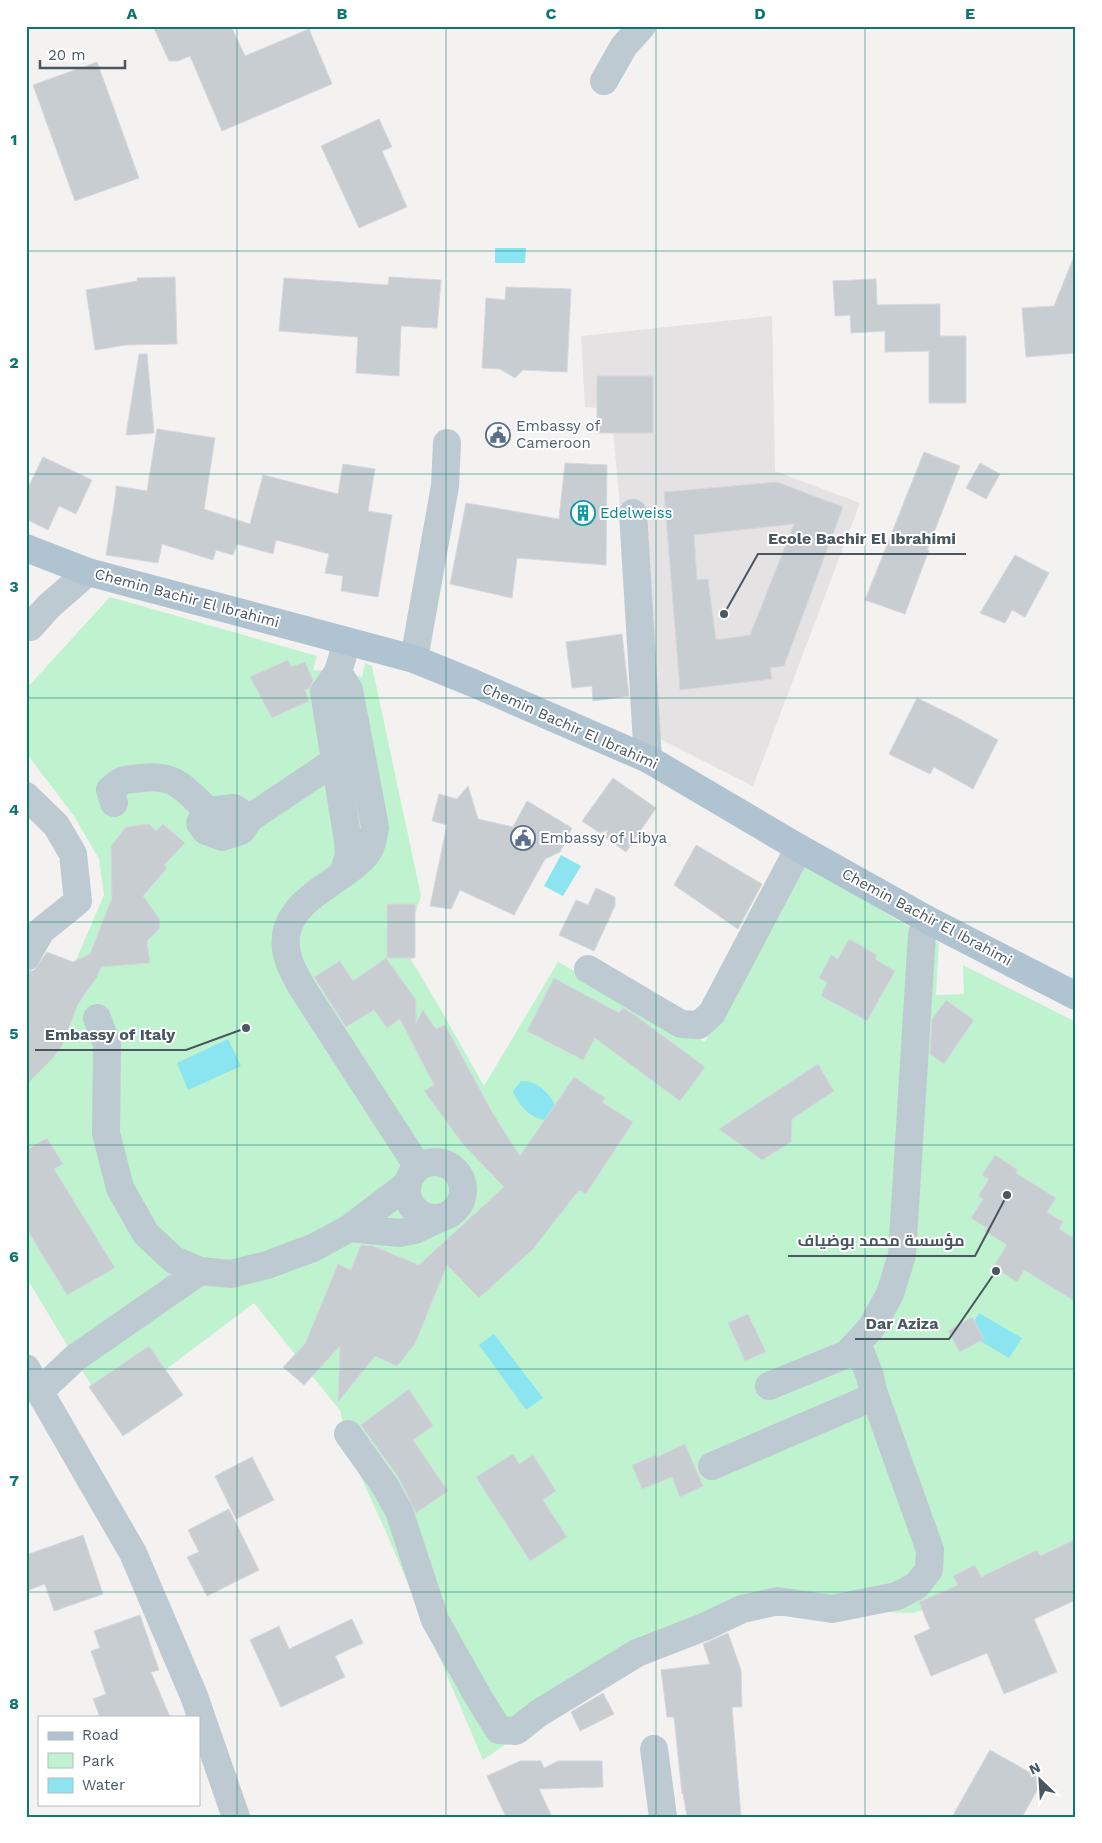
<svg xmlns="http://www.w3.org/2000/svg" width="1102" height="1843" font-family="'Work Sans',Cairo,sans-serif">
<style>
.education{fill:#e5e2e3}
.green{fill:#bff2ce}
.water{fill:#8ae5f1}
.building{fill:#c8cdd1;stroke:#d5d8dd;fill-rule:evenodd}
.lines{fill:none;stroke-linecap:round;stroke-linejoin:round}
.minor{stroke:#becad1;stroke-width:28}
.major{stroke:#b0c3d1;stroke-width:28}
.grid{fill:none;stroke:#0f766e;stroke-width:1;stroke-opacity:0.55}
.labels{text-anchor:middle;stroke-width:4;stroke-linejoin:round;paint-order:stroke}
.service-label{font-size:15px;fill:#4e5e75;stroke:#fff;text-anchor:start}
.culture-label{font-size:15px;fill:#0d838f;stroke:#fff;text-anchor:start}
.street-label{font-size:15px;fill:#485760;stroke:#fff}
.leader{fill:none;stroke:#485760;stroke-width:2}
.callout-dot{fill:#485760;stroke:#fff;stroke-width:2}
.callout-label{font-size:16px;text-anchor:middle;font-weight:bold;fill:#485760;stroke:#fff;stroke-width:4;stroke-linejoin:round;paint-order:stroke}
.neatline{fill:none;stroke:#0f766e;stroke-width:2}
.grid-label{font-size:16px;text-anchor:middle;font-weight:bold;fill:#0f766e}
</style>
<rect width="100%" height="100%" fill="#f4f1f1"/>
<path class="education" d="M772,316L775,471L860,503L753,786L658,738L640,725L611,409L585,407L581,336Z"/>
<path class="green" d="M110,597L317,656L313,670L338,672L362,677L365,663L372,666L421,896L404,948L437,1003L484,1086L558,962L705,1042L804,863L922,935L939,943L936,995L964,994L963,965L1076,1022V1554L972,1596L912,1613L835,1610H762L656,1650L549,1714L483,1760L386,1532L344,1440L341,1412L254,1303L108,1413L26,1277V1053L63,990L104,895L99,859L74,816L26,753V689Z"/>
<path class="water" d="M495,248H526L525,263H495Z
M561,855L581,866L563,896L544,886Z
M228,1039L241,1066L188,1090L177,1063Z
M521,1081C538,1081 548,1092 556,1106L551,1120C534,1122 519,1107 513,1091Z
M979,1313L1022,1338L1009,1358L967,1333Z
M494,1334L543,1398L526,1410L479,1345Z"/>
<path class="building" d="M153,26H231L245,56L309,29L332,84L222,131L190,56L178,61H169Z
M97,62L139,178L75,201L33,85Z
M379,119L392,147L382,151L407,207L359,228L321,146Z
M1075,254L1076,353L1026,357L1022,308L1054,306Z
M175,277L177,344L126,345L95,350L86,290L137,281V278Z
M389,277L441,280L437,328L401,326L399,376L356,373L358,337L279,331L284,278L388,285Z
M876,279L877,305L940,304V336H966V403H929V351L885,352V331L851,333L850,315L835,316L833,281Z
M506,287L571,289L567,372L523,370L515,378L500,369L482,368L486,298L505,300Z
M139,354H147L154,433L126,435Z
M597,376H653V433H597Z
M157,429L215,438L204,509L250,524L263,475L338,494L343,464L375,469L368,511L392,515L378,597L341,591L343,576L325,573L329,554L276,540L273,554L237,544L233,555L216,550L213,560L162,544L158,563L106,555L116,492V486L147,491Z
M924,452L960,466L927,550H929L905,614L865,600Z
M43,457L92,480L76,514L59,506L48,530L26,519V492Z
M565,463L607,465L606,565L517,558L512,598L450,584L466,503L559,519Z
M980,463L1000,474L986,499L966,488Z
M777,482L843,507L784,666L770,668L772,679L680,690L664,492ZM794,524L750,635L716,640L708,579L697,580L694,535Z
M1015,555L1049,573L1025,617L1012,610L1005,623L980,613Z
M622,634L629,696L593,701L592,686L572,688L566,642Z
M288,660L291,667L305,662L313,680L310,688L305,690L309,701L272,718L250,677Z
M917,698L958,718L998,740L973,789L934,767L930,774L889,754Z
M613,778L656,808L626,852L605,837L608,830L600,833L582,821Z
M468,786L478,819L513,827L527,801L572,828L560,852L545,859L514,915L460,890L451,909L430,906L447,825L432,821L439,794L457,799Z
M149,824L156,831L163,824L185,843L164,865L167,868L143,896L159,918L160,928L147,941L150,963L101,967L97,977L78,1004L62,1046L53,1058L26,1085V973L34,970L47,952L73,962L90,954L112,898L111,846L126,827Z
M696,845L762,884L738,929L674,885Z
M596,888L615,897V906L594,951L559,935L576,900L588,905Z
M387,904H415V958H387Z
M849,939L877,955L875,959L895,971L867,1021L821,996L827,982L819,978L831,955L838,959Z
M386,958L416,1000V1023L423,1010L436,1029L445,1025L492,1112L520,1156L574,1077L605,1098L602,1102L633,1122L586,1194L579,1190L533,1249L479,1298L447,1265L415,1344L397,1366L375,1356L338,1402L340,1346L304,1385L283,1367L305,1344L338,1264L351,1270L361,1245L373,1246L419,1265L504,1187L462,1143L424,1091L434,1085L400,1019L387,1028L374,1010L346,1027L314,977L340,961L353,981Z
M554,978L619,1013L623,1008L636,1016L705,1067L680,1101L595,1038L583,1060L527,1031Z
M946,1000L974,1020L944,1064L930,1054L932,1019Z
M818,1064L834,1091L792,1119L791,1142L762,1160L719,1129Z
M47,1138L63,1164L54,1169L115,1268L67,1295L26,1228V1150Z
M995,1155L1018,1170L1016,1173L1056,1198L1047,1212L1063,1222L1059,1229L1076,1239V1302L1024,1270L1017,1282L993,1267L1007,1245L985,1231L987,1228L971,1218L983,1199L978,1196L989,1179L982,1175Z
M748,1314L766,1352L745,1361L728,1323Z
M972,1317L984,1339L960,1352L948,1331Z
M149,1346L183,1395L123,1436L89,1387Z
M409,1389L433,1426L413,1440L448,1491L416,1513L399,1478L361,1425Z
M685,1444L703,1486L680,1497L672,1477L642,1489L632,1465L656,1455L657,1457Z
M513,1454L519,1464L533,1455L556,1491L543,1500L567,1537L530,1561L476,1477Z
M252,1457L274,1500L236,1519L215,1476Z
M229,1509L259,1570L207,1596L187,1557L199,1552L188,1530Z
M83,1535L103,1594L54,1611L45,1584L26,1591V1555Z
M1076,1539V1600L1034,1619L1057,1672L1004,1694L987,1653L931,1676L914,1636L930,1629L919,1602L958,1585L953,1576L975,1565L981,1577L1037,1550L1040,1556Z
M140,1615L159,1670L151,1672L170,1717H100L93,1699L106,1694L91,1651L100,1648L94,1631Z
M352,1619L363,1643L335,1656L345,1677L281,1707L250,1640L279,1626L289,1649Z
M728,1633L741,1670L742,1707H732L741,1817H687L683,1793L682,1794L674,1717H667L661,1670L710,1664L703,1644Z
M603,1693L614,1714L580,1731L571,1712Z
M990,1750L1043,1780L1022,1817H952Z
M520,1761H541L544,1768L558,1761H602L603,1787L539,1789L552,1817H506L487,1776Z"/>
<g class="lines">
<path class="minor" d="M604,81L624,46L642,26
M633,513L648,759
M26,627H30L49,606L88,572
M414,659L445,486L447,443
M338,672L349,690L375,827C373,838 372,849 363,858C333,888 270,906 289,961C292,970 297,978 301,986L418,1167
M26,796L56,825L73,854L78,901L41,931L26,957
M114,803L110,790C123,778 125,780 142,778C175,773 186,790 208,811
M234,808L250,818L241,831L222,837L206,831L200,823L208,811Z
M250,818L335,761L345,748
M343,873L349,856L348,841L324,692L338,672L343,655
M588,969L681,1024L699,1025L712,1013L799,848
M97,1018L107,1044L106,1133L120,1188L146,1234L174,1260L200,1271L231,1274L267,1265L313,1248L350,1228L408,1184
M407 1190a28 28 0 1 1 56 0a28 28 0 1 1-56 0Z
M350,1228L399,1233L415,1230L442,1217
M26,1368L133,1553L194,1696L236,1817
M769,1386L847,1354L871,1328L890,1294L902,1255L922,935L926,919
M39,1392L75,1358L200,1271
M348,1434L385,1486L399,1511L435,1620L480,1700L499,1730L516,1731L539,1713L637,1653L704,1627L742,1609L778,1601L832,1609L897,1596L916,1586L929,1570L930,1550L873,1391
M712,1466L866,1400L873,1391L870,1376L857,1343
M654,1749L663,1817"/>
<path class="major" d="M26,548L88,572L414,659L473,683L648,759L799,848L926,919L1076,996"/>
</g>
<path class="grid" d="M237,26V1817M446,26V1817M656,26V1817M865,26V1817M26,251H1076M26,474H1076M26,698H1076M26,922H1076M26,1145H1076M26,1369H1076M26,1592H1076"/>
<defs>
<symbol id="civic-ring" viewBox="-11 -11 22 22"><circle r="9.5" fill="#fff" stroke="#5c6f8a" stroke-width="1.5"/><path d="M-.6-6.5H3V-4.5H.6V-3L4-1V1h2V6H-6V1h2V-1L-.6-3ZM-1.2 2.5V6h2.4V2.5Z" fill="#5c6f8a"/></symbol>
<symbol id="building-ring" viewBox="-11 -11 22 22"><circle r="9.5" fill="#fff" stroke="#0f9aa8" stroke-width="1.5"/><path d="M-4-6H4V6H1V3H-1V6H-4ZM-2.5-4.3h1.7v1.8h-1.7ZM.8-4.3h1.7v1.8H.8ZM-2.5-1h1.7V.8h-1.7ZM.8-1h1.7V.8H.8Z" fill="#0f9aa8"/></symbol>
</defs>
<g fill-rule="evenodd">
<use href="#civic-ring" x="484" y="421" width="28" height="28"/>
<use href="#building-ring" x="569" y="499" width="28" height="28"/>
<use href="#civic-ring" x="509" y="824" width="28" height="28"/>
</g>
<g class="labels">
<g class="service-label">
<text x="516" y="431">Embassy of<tspan x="516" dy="17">Cameroon</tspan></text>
<text x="540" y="843">Embassy of Libya</text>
</g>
<g class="culture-label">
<text x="600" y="518">Edelweiss</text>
</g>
<g class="street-label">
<text transform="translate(187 598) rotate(15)" y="5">Chemin Bachir El Ibrahimi</text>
<text transform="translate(570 726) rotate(24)" y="5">Chemin Bachir El Ibrahimi</text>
<text transform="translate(927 917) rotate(28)" y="5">Chemin Bachir El Ibrahimi</text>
</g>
</g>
<path class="leader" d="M724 614L758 554H966M246 1028L186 1050H35M1007 1195L975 1256H788M996 1271L949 1339H855"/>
<g class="callout-dot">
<circle cx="724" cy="614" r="5"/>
<circle cx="246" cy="1028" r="5"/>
<circle cx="1007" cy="1195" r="5"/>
<circle cx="996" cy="1271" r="5"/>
</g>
<g class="callout-label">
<text x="862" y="544">Ecole Bachir El Ibrahimi</text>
<text x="110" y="1040">Embassy of Italy</text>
<text x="881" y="1246">مؤسسة محمد بوضياف</text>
<text x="902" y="1329">Dar Aziza</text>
</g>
<rect width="1102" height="1843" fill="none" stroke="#ffffff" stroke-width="55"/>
<rect x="38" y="1716" width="162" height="90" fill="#ffffff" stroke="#b6bcbf"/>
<rect x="48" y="1732" width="25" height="8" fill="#b0c3d1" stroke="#b6bcbf"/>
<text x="82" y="1740" font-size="15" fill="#485760">Road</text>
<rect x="48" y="1753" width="25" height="15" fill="#bff2ce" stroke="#b6bcbf"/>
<text x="82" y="1766" font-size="15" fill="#485760">Park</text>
<rect x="48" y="1778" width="25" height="15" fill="#8ae5f1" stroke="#b6bcbf"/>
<text x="82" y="1790" font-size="15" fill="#485760">Water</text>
<g transform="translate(1040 1780) rotate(335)" stroke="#ffffff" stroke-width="4" paint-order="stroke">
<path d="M0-4L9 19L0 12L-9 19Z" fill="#485760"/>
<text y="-8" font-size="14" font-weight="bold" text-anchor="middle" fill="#485760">N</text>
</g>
<path d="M40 60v8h85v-8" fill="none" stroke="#485760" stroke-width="2.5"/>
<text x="48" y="60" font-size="15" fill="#485760" stroke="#ffffff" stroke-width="4" paint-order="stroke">20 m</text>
<rect x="28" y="28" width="1046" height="1788" class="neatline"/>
<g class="grid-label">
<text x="132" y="19">A</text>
<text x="342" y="19">B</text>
<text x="551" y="19">C</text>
<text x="760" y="19">D</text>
<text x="970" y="19">E</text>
<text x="14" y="145">1</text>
<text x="14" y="368">2</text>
<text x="14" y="592">3</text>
<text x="14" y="815">4</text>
<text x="14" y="1039">5</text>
<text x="14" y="1262">6</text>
<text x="14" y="1486">7</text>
<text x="14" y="1709">8</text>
</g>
</svg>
